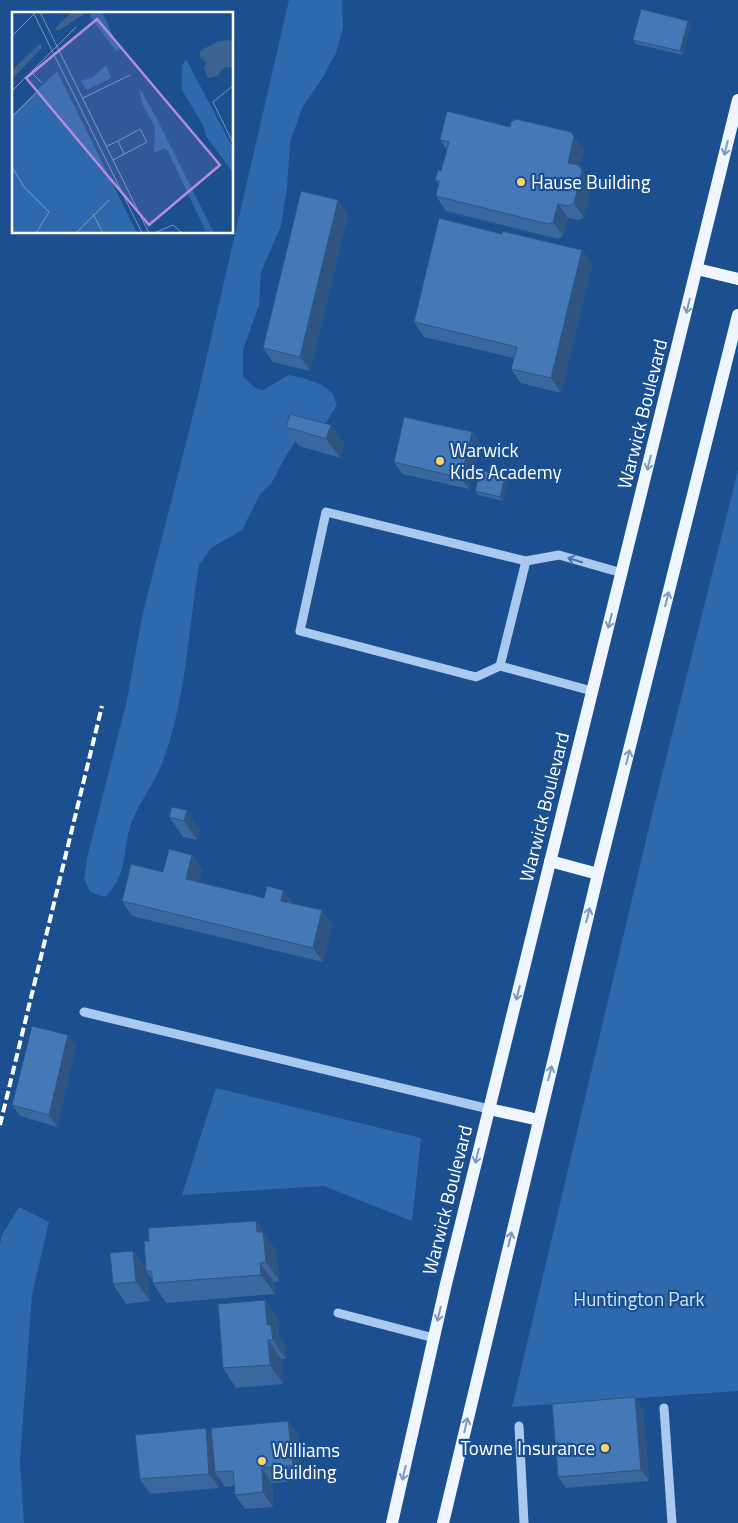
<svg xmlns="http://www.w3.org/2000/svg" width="738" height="1523" font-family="'Titillium Web',sans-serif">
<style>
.green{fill:#2e69ad}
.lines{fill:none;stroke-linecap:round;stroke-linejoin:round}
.minor{stroke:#a9c9ee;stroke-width:9}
.major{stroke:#f0f6ff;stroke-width:12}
.rail{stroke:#fff;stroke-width:4;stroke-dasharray:9 4;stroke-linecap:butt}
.wall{fill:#3a679d}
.shaded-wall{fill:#305480}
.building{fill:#4478b7;stroke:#305480}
.oneway{stroke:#7b9ac1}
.oneway2{stroke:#4674ac}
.poi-dot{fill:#ffd166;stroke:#1b4f8f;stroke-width:2}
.labels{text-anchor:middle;stroke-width:4.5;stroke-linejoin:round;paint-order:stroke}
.poi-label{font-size:19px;fill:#fff;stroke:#1b4f8f;text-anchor:start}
.street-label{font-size:19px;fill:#fff;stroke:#1b4f8f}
.park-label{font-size:19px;fill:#cfe3fa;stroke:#1b4f8f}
.inset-road{fill:none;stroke:#7695bc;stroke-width:1}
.view{fill:#b68bdc;fill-opacity:0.15;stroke:#b68bdc;stroke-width:2.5}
.inset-edge{fill:none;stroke:#fff;stroke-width:2.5}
</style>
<rect width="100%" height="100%" fill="#1b4f8f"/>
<path class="green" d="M289,0H342L343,28L336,53L323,77L303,106L290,142L287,188L281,226L261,272L259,305L243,350V376L254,387L263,390L289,375C303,378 322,382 332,393C334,396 335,402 337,405L326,423L316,429L306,426L287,454L271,484L260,494L242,530L211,548L199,565C188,632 186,703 161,766C153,786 136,807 130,827C122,855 128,874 105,897L90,892L84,879L87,858L127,700L142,617L197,399Z
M738,470V1391L512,1407L650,823Z
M216,1088L421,1138L412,1221L324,1186L182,1195Z
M19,1207L49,1222L32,1295L20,1460L24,1523H0V1244L2,1235Z"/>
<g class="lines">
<path class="minor" d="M526,561L500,666L592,691
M500,666L476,677L300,631L326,512L526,561L559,555L622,573
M84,1012L489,1109
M338,1313L434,1338
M664,1408L672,1523
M519,1426L524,1523"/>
<path class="major" d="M697,269L738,279
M550,861L598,874
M489,1109L539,1120
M392,1523L446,1284L738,100
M443,1523L598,874L738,315"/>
<path class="rail" d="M0,1125L102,706"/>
</g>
<path class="wall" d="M688,21L691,25L683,55L636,44L633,40Z
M510,127L584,151L580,167L592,184L584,218L578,220L568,218L563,236L558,239L446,211L436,196L439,184L435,180L441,171L447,150L440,140Z
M338,200L348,215L310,371L273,362L263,348Z
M502,234L582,250L592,264L561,393L521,383L511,369L514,358L424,337L414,322Z
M331,425L344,444L340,458L299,446L286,427Z
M472,432L480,443L469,489L402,474L394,462Z
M508,480L503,501L478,495L475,491Z
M187,810L200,829L197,840L183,837L169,817Z
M202,869L199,882L264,898L283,890L293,904L322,910L332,925L323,962L132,916L122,901L163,872Z
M68,1035L76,1046L57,1127L20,1116L12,1105Z
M256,1221L276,1251L279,1281L274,1282L275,1294L166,1303L153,1283L152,1280L147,1272L150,1301L126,1304L113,1284L133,1251L146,1269L149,1241Z
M265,1300L278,1319L279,1336L285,1344L286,1359H281L283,1384L236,1388L223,1368Z
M643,1409L649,1481L566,1488L558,1477Z
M288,1421L298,1435L303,1480L272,1483L273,1507L245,1509L235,1495L234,1486L225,1487L218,1477L219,1488L150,1494L140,1479L206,1428L211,1435Z"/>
<path class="shaded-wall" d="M688,21L691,25L683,55L680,51Z
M571,132L584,151L578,177L568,163Z
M582,170L592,184L584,218L574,203Z
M338,200L348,215L310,371L300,357Z
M558,204L568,218L563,236L553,222Z
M582,250L592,264L561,393L551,378Z
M331,425L344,444L340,458L326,439Z
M472,432L480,443L469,489L461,478Z
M505,476L508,480L503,501L500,497Z
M187,810L200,829L197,840L184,821Z
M192,855L202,869L196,893L186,879Z
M283,890L293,905L281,901Z
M322,910L332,925L323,962L313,948Z
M68,1035L76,1046L57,1127L49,1115Z
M256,1221L276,1251L279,1281L266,1262L257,1232Z
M133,1251L147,1270L150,1301L136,1282Z
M260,1263L274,1282L275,1294L261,1275Z
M265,1300L278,1319L279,1336L285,1344L286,1359L273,1340L267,1325Z
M268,1340L281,1359L283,1384L270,1365Z
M635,1397L643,1409L649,1481L641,1470Z
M288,1421L298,1435L303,1480L293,1465Z
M206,1428L216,1442L215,1472L218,1477L219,1488L209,1474Z
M262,1468L272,1483L273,1507L263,1492Z"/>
<path class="building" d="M641,9L688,21L680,51L633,40Z
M447,111L510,127L511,122L516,119L571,132L574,136L568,163L578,165L582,170L574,203L568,206L558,204L553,222L548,224L436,196L439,181L435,180L438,170L441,171L449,142L440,140Z
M301,191L338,200L300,357L263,348Z
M439,218L502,234V231L582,250L551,378L511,369L517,347L414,322Z
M290,414L331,425L326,439L286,427Z
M404,417L472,432L461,478L394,462Z
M480,470L505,476L500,497L475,491Z
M172,807L187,810L184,821L169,817Z
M169,849L192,855L186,879L264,898L267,886L283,890L281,901L322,910L313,948L122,901L131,864L163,872Z
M32,1026L68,1035L49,1115L12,1105Z
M256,1221L257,1232H263L266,1262L260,1263L261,1275L153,1283L151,1271H146L144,1241H149L148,1228Z
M133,1251L136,1282L113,1284L110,1253Z
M265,1300L267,1325H271L273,1340H268L270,1365L223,1368L218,1304Z
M635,1397L641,1470L558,1477L552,1404Z
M288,1421L293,1465L262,1468L263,1492L235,1495L233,1471L215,1472L211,1428Z
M206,1428L209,1474L140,1479L135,1435Z"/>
<defs><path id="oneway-shaft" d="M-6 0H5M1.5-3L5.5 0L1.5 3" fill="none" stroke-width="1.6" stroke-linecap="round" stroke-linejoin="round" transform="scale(1.25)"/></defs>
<g class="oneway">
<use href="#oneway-shaft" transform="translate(726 148) rotate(104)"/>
<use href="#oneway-shaft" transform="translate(688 306) rotate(104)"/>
<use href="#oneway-shaft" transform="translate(649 463) rotate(104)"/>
<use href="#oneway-shaft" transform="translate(667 599) rotate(-76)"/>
<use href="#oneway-shaft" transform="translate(610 621) rotate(104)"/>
<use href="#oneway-shaft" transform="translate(628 757) rotate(-76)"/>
<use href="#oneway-shaft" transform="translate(588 915) rotate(-76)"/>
<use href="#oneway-shaft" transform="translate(518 993) rotate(104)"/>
<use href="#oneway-shaft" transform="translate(550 1073) rotate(-76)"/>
<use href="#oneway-shaft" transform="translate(477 1156) rotate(104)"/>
<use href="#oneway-shaft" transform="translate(510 1239) rotate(-77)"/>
<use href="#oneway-shaft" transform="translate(439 1314) rotate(103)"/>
<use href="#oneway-shaft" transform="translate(466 1425) rotate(-77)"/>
<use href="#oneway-shaft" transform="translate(404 1473) rotate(103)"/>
</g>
<use class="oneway2" href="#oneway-shaft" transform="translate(575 560) rotate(-163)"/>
<g class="poi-dot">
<circle cx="521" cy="182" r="5"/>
<circle cx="440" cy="461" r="5"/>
<circle cx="605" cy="1448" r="5"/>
<circle cx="262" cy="1461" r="5"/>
</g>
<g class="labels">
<g class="poi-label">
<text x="531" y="189">Hause Building</text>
<text x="450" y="457">Warwick<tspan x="450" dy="22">Kids Academy</tspan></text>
<text x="595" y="1455" text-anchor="end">Towne Insurance</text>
<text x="272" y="1457">Williams<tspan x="272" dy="22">Building</tspan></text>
</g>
<g class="street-label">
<text transform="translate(642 414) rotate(-76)" y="7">Warwick Boulevard</text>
<text transform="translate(544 807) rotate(-76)" y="7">Warwick Boulevard</text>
<text transform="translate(447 1200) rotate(-76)" y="7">Warwick Boulevard</text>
</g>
<g class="park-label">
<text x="639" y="1306">Huntington Park</text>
</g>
</g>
<g transform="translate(12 12)">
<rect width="221" height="221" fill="#1b4f8f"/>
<path d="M84,0H90L108,38L104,39L77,3ZM174,47L221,136V161L194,124L191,113L170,78V54ZM94,53L99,66L75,78L69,69L81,65ZM45,59L78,126L125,221H0V103ZM127,75L144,105L202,221L193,218L156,139L152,136L142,141L143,115L130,92Z" fill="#2e69ad"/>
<path d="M60,0H75L46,19L43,16ZM221,28V56L213,55L205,64L196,66L192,55L195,50L187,45L189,38L207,29ZM29,31L30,36L0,67V58Z" fill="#3c6290"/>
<path class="inset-road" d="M21,0L130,221M28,0L137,221M0,24L24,0M19,60L30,71M222,73L201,90L222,133M0,79L64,15M71,86L118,63M0,105L24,81M95,134L106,129L112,142M101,148L135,130L128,117L106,129M0,155L12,175L37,200L24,221M81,202L91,221M64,221L97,188M142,221L161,213L170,221"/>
<path class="view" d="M85,7L208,153L137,213L14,66Z"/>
<rect width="221" height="221" class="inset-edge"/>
</g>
</svg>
